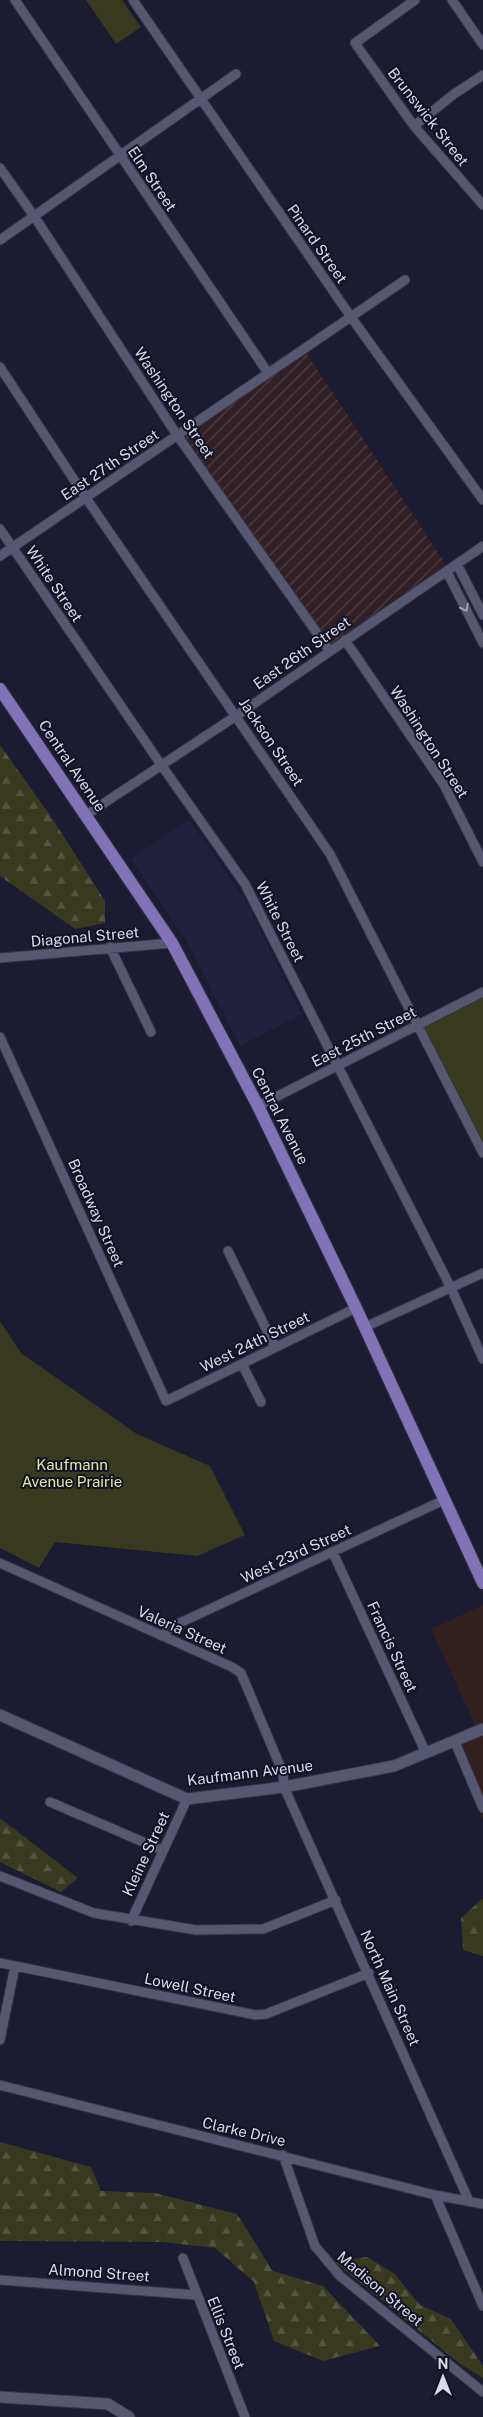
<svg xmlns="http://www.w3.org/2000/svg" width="483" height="2417" font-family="'Public Sans',sans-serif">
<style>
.commercial{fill:#321f20}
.industrial{fill:url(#industrial-furrows)}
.built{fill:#21213d}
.green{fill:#38391f}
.forest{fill:url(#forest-firs)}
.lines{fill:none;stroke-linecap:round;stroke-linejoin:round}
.street-casing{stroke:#343446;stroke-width:11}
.secondary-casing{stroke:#343446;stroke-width:13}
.primary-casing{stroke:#343446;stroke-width:14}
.street{stroke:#565770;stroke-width:9}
.secondary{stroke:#565770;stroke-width:11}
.primary{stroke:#8272b8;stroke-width:12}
.oneway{stroke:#9ea0b3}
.labels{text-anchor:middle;stroke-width:4;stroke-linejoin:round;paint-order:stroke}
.street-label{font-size:15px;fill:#d9dbea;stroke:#121227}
.park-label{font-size:15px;fill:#e4e89d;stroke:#121227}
</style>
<defs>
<pattern id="industrial-furrows" width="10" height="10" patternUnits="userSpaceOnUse" patternTransform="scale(1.25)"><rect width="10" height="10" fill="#311f25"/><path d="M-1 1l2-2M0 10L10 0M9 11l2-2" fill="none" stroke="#4e3f45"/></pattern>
<pattern id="forest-firs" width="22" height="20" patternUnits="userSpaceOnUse" patternTransform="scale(1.25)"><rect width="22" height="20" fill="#38391f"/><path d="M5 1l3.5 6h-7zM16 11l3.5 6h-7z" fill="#545540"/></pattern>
</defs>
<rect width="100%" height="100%" fill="#1b1b31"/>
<path class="commercial" d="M483,1605V1819L447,1740L476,1727L431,1629Z"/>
<path class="industrial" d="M302,346L448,568L331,646L177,430Z"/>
<path class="built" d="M189,820L244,898L302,1014L240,1046L187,941L131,859Z"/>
<path class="green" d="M86,0H122L141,27L116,44Z
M483,992V1153L418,1025Z
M0,1321L21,1353L137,1434L210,1466L245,1535L197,1556L55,1542L39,1568L0,1548Z"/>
<path class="forest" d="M0,745L52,818L105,901V923L75,929L0,876Z
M0,1818L78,1878L61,1892L0,1862Z
M483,1898V1956L463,1950L461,1918Z
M0,2142L91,2167L101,2191L155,2193L237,2214L273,2271L323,2286L380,2346L323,2361L274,2341L254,2282L215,2248L162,2242L0,2241Z
M367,2257L395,2274L420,2305L451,2319L483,2366V2378L460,2364L335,2262Z"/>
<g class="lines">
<defs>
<path id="street" d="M15,0L268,373
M133,0L351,317L483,500
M415,0L355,43L414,126L483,205
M452,0L483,45
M414,126L454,94L483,75
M0,168L34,216L177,435L329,650
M0,240L236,74
M0,367L86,498L330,854L483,1153
M0,529L162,766L245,884L451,1288L483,1359
M0,556L405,280
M457,564L483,615
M447,572L483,643
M345,640L444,785L483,862
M86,815L236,716L483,546
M110,947L151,1032
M0,958L172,943
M0,1037L166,1401L356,1308
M258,1106L483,992
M228,1251L275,1347
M365,1327L483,1273
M242,1364L261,1402
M333,1553L426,1753
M0,1563L232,1667L241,1673L283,1773L284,1787L469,2201
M162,1636L171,1627L444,1500
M455,1742L483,1808
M50,1802L162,1850
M0,1876L94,1913L196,1930L263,1929L336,1900
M131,1921L187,1799
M0,1963L256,2015L266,2014L369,1973
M0,2040L15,1966
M0,2085L435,2195L483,2204
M283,2155L315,2246L340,2276L483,2392
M435,2195L483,2306
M183,2258L245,2417
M0,2280L196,2295"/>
<path id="secondary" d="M0,1715L187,1799L284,1787L394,1766L483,1729
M0,2397L108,2404L129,2417"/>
<path id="primary" d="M0,689L172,943L258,1106L356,1308L483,1583"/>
</defs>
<use href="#street" class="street-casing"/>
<use href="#secondary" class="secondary-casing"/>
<use href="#primary" class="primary-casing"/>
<use href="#street" class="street"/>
<use href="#secondary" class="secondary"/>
<use href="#primary" class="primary"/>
</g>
<defs><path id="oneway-chevron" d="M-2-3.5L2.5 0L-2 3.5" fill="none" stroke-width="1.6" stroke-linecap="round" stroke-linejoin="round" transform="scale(1.25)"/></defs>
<use class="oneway" href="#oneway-chevron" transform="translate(465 608) rotate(63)"/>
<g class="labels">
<g class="street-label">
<text transform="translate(428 117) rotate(52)" y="5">Brunswick Street</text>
<text transform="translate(152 179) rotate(56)" y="5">Elm Street</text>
<text transform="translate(317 244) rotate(55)" y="5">Pinard Street</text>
<text transform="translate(174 403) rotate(56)" y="5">Washington Street</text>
<text transform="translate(110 465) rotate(-34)" y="5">East 27th Street</text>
<text transform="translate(54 584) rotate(56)" y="5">White Street</text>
<text transform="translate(302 653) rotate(-35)" y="5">East 26th Street</text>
<text transform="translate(271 742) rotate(56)" y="5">Jackson Street</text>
<text transform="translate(429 742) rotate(57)" y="5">Washington Street</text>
<text transform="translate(72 766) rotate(56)" y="5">Central Avenue</text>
<text transform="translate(280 922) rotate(63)" y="5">White Street</text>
<text transform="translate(85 937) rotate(-5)" y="5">Diagonal Street</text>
<text transform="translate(364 1037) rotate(-27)" y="5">East 25th Street</text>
<text transform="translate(280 1116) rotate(63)" y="5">Central Avenue</text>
<text transform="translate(96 1213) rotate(66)" y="5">Broadway Street</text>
<text transform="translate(255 1342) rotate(-26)" y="5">West 24th Street</text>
<text transform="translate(296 1554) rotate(-25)" y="5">West 23rd Street</text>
<text transform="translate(182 1630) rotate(24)" y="5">Valeria Street</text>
<text transform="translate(392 1647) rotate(65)" y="5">Francis Street</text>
<text transform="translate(250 1773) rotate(-7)" y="5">Kaufmann Avenue</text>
<text transform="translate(146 1854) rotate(-65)" y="5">Kleine Street</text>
<text transform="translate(190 1988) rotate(12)" y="5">Lowell Street</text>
<text transform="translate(390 1988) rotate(66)" y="5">North Main Street</text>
<text transform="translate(244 2132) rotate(13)" y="5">Clarke Drive</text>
<text transform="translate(99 2273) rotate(4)" y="5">Almond Street</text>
<text transform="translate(380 2289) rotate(40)" y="5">Madison Street</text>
<text transform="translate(226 2333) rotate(68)" y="5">Ellis Street</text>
</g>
<g class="park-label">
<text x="72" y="1470">Kaufmann<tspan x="72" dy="17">Avenue Prairie</tspan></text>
</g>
</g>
<g transform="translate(443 2377)" stroke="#121227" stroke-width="4" paint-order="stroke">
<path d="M0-4L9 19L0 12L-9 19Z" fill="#d9dbea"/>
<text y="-8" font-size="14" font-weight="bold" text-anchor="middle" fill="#d9dbea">N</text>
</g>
</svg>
